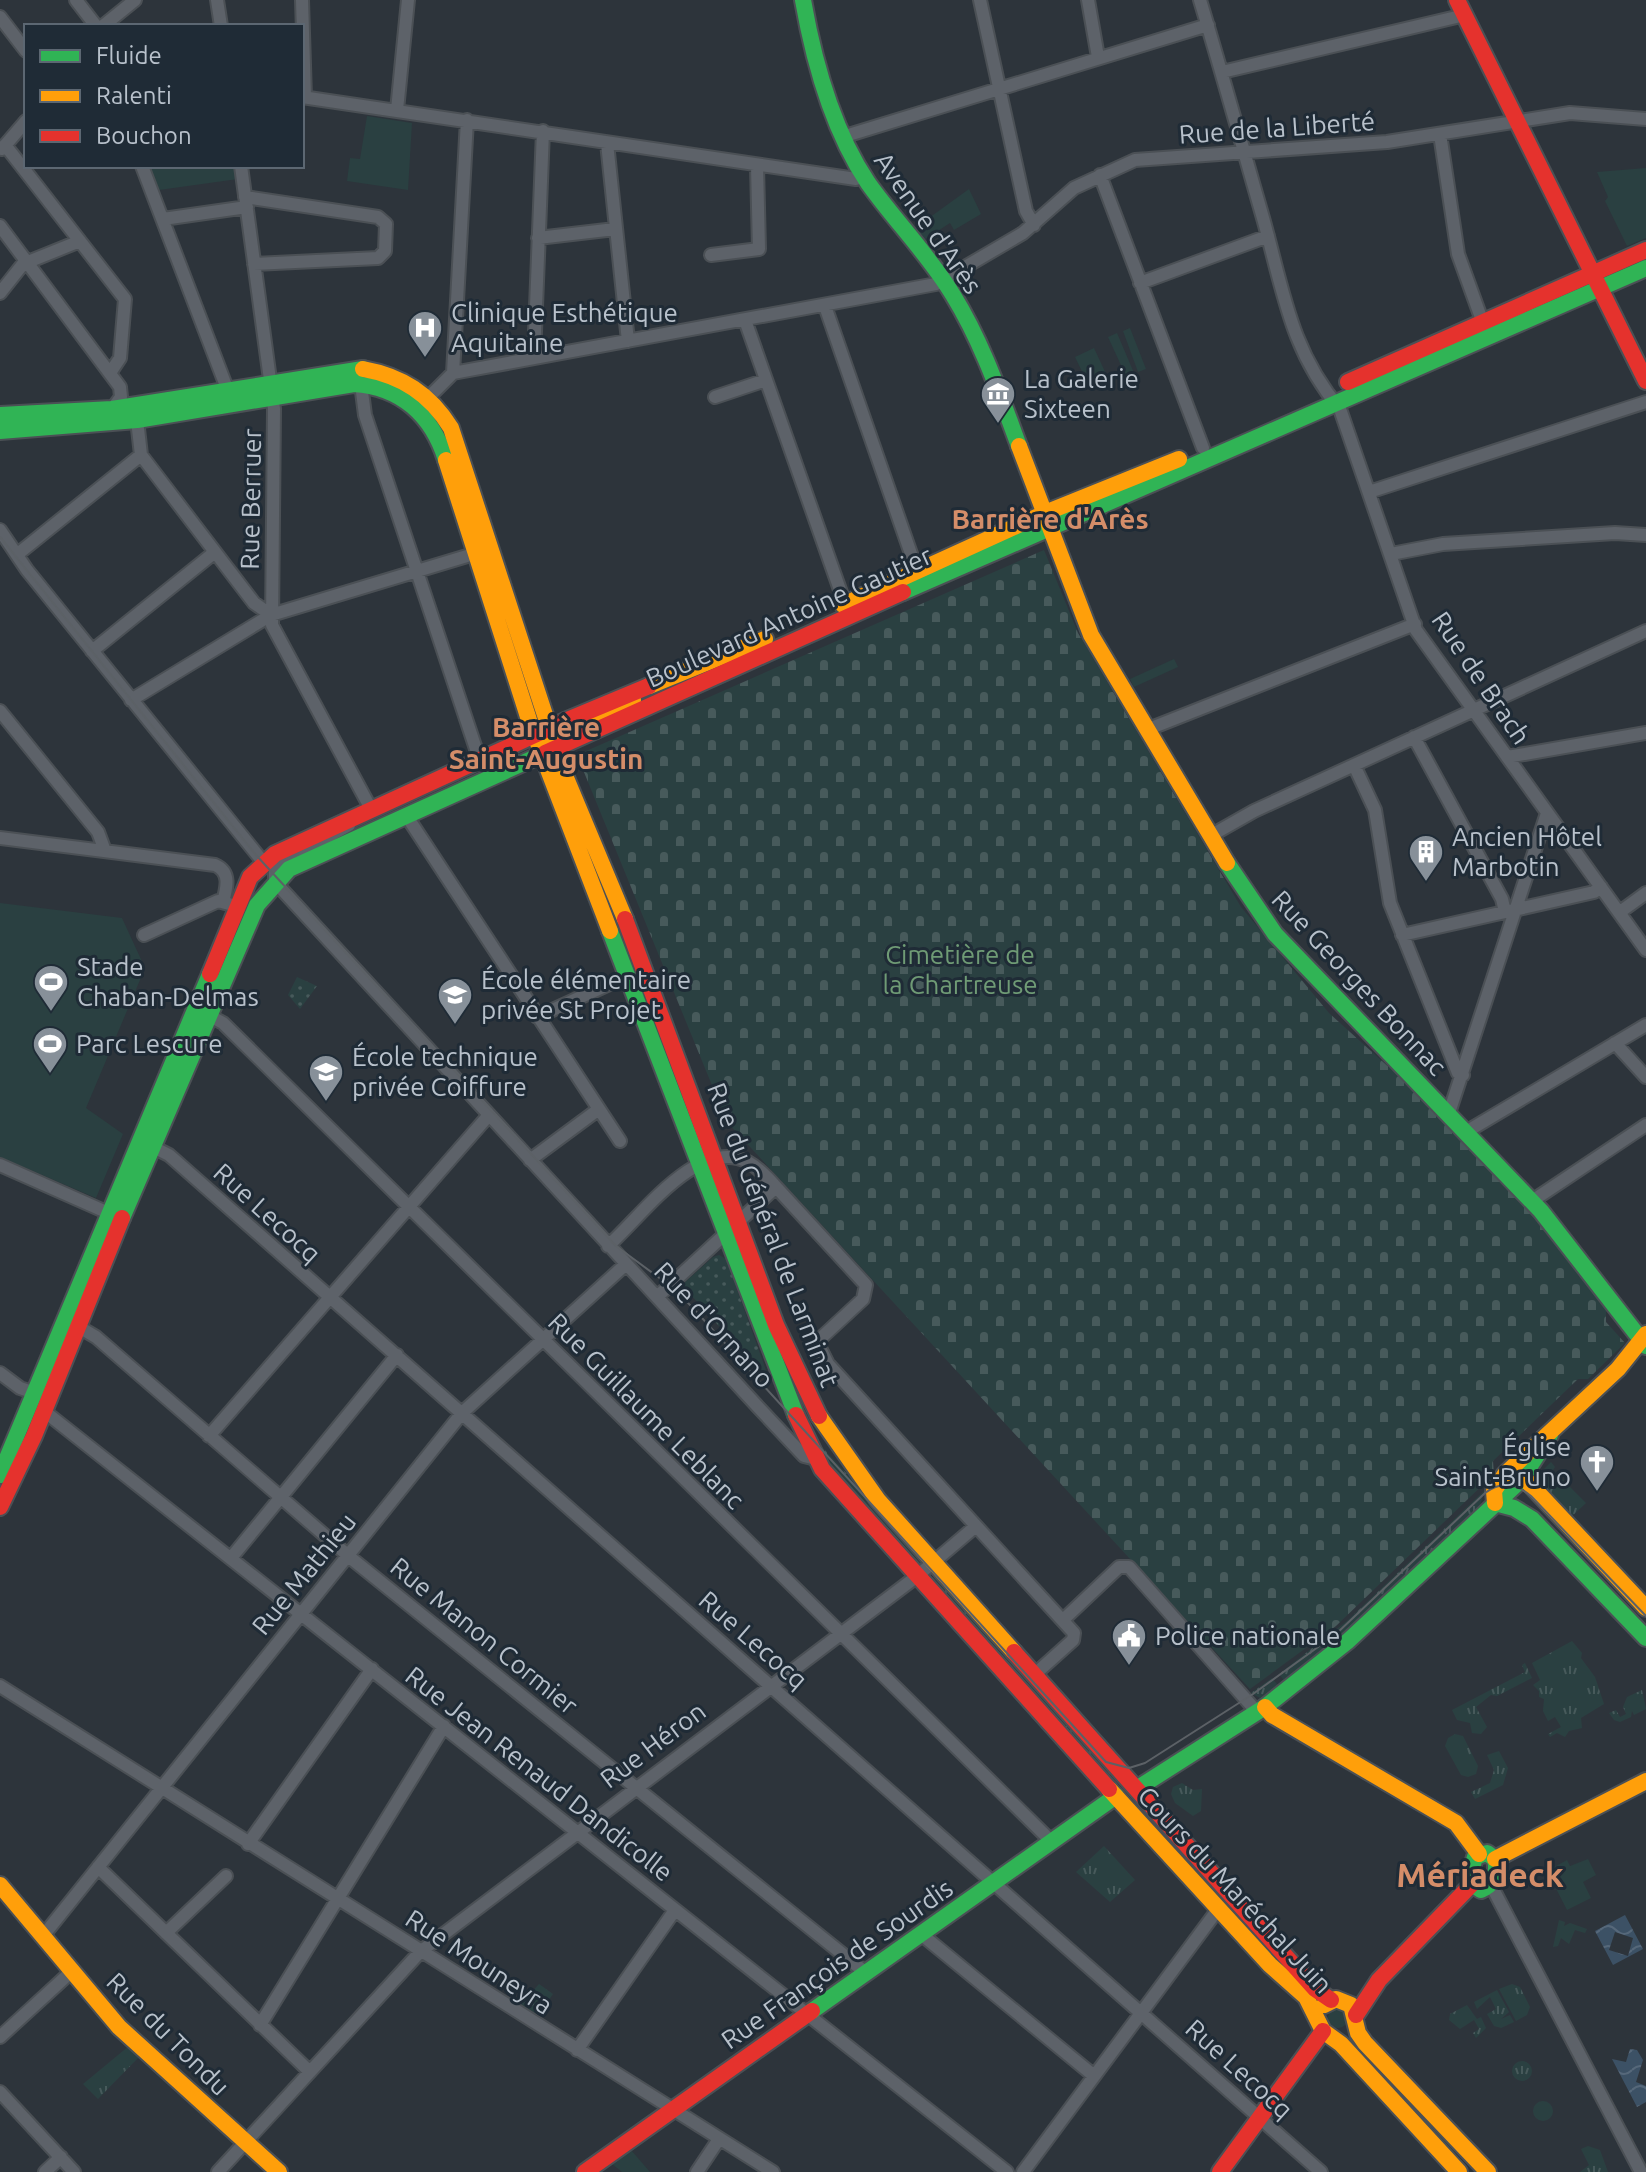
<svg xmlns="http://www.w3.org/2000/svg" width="1646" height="2172" font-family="Ubuntu,sans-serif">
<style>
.grass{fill:url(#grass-tufts)}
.cemetery{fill:url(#cemetery-stones)}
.park{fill:url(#park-dots)}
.garden{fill:#2a4041}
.water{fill:url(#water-waves);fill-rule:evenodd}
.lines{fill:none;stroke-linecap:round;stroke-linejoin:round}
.street-casing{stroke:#4b5055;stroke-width:16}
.fast-casing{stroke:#4b5055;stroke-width:20}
.slow-casing{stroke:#4b5055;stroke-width:20}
.jam-casing{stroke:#4b5055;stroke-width:20}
.street{stroke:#5d6269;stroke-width:12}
.fast{stroke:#30b455;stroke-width:16}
.slow{stroke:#ff9f0a;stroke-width:16}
.jam{stroke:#e5322d;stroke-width:16}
.tram{stroke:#5c6166;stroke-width:2}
.labels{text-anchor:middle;stroke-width:6;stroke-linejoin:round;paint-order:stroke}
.street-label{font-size:26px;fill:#b8c1cb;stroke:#1f2b36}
.poi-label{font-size:26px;fill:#b8c1cb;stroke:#1f2b36;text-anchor:start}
.park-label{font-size:26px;fill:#6f9b75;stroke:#1f2b36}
.neighbourhood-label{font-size:28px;font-weight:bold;fill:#d48d69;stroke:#1f2b36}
.district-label{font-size:34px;font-weight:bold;fill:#d48d69;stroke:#1f2b36}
</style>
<defs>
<pattern id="grass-tufts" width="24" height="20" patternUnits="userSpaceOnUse" patternTransform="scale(2)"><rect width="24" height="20" fill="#2a4041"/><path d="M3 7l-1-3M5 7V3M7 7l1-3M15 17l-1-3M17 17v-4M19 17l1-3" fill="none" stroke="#475a5b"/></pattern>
<pattern id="cemetery-stones" width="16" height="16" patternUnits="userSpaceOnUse" patternTransform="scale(2)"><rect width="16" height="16" fill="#2a4041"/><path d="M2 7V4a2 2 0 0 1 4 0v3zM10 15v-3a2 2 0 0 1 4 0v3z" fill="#475a5b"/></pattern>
<pattern id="park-dots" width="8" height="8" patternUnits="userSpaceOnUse" patternTransform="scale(2)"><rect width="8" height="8" fill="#2a4041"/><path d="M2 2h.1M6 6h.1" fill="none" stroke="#475a5b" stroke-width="1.8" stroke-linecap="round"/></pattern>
<pattern id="water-waves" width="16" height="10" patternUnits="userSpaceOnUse" patternTransform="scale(2)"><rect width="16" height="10" fill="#3c5165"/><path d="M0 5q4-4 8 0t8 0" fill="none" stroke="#56687a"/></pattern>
</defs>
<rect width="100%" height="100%" fill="#2d343b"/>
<path class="grass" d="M810,1434L926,1559L915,1568L826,1469Z
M1551,1462L1555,1467L1553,1470L1586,1503L1569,1519L1534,1479Z
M1485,1490L1479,1508L1355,1627L1286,1683L1279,1674L1347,1621Z
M938,1573L1119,1776L1111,1783L927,1582Z
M1572,1641L1582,1653L1581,1658L1595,1677L1604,1704L1581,1718L1582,1728L1569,1731L1565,1737L1557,1733L1550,1737L1548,1734L1561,1727L1555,1717L1548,1721L1543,1711L1544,1699L1539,1697V1691L1533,1685L1540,1680L1532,1663Z
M1525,1663L1532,1678L1497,1696L1491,1695L1476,1707L1487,1727L1481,1734L1472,1733L1470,1723L1457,1720L1452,1710L1525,1672L1522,1665Z
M1272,1678L1280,1688L1262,1699L1251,1693Z
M1642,1690L1646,1709L1634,1715L1632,1711L1631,1717L1620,1722L1614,1720L1609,1713L1616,1710L1620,1717L1626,1714L1623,1707L1627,1697Z
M1455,1734L1463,1736L1478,1766L1476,1774L1468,1777L1461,1775L1445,1746L1448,1738Z
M1499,1751L1508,1768L1503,1785L1475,1799L1471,1792L1490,1783L1494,1770L1487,1755Z
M1182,1783L1193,1790L1202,1789L1201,1811L1193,1816L1175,1803L1171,1794L1173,1787Z
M1148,1808L1311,1988L1306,1993L1140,1815Z
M1104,1846L1135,1880L1110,1902L1076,1872Z
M1559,1920L1565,1922L1564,1926L1570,1923L1587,1929L1585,1933L1575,1930L1569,1944L1561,1938L1558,1946L1553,1947Z
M1512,1984L1520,1987L1530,2007L1527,2015L1516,2021L1499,1989Z
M1497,1990L1509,2012L1501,2019L1510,2015L1514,2022L1501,2028L1494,2026L1487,2014L1496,2009L1490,1997L1477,2009L1474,2002Z
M1467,2005L1477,2019L1481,2017L1486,2028L1476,2038L1473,2033L1479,2029L1474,2020L1460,2029L1449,2020L1450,2014Z
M1328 2018a10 10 0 1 1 20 0a10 10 0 1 1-20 0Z
M129,2046L140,2056L98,2099L83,2084Z
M1365,2048L1457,2148L1450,2154L1360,2053Z
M1512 2071a10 10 0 1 1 20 0a10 10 0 1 1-20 0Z
M1533 2111a10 10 0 1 1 20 0a10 10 0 1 1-20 0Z
M1588,2146L1600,2150L1608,2172H1580L1589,2165L1581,2149Z"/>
<path class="cemetery" d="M1044,550L1078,633L1241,907L1329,1013L1403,1080L1534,1215L1606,1309V1322L1625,1343L1588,1379H1578L1493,1461L1494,1474L1336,1626L1250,1689L727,1122L577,755Z"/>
<path class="park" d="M297,977L317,986L300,1009L288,995Z
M719,1255L726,1259L771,1384L682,1285L713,1257Z
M539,1984L553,1994L538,2015L521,2004Z"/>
<path class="garden" d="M367,116L412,123L408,190L347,181L350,158L360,159Z
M149,166H236L238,179L159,190Z
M1646,168V238L1627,246L1605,201L1608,197L1597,172Z
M969,189L981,214L954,230L950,223L924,240L915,228Z
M1130,328L1146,369L1138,372L1123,331Z
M1117,333L1134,373L1126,376L1108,337Z
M1094,348L1107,376L1089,386L1075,357Z
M1174,659L1178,667L1134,687L1130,679Z
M0,903L122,918L145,968L86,1108L123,1134L96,1198L0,1157Z
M1588,1859L1596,1875L1583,1882L1591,1898L1567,1910L1547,1871L1567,1860L1570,1866Z
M631,2150L650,2172H622L612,2164Z"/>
<path class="water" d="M1625,1915L1643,1949L1613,1965L1595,1931ZM1615,1932L1633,1938L1628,1956L1609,1950Z
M1630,2049L1637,2050L1643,2060L1636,2082L1646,2086V2102L1637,2107L1612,2059L1626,2062Z"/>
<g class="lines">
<defs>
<path id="street" d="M76,0L96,26
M217,0L221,26
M302,0L305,97
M980,0L1026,211L1034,225
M1088,0L1098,57
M1200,0C1222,73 1242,145 1263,218C1283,289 1290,350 1340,409L1416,630L1646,950
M0,17L26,51
M103,26L135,0
M1222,72L1465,15
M302,97L856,179L864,176
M397,110L408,0
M1440,134L1458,254L1483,323
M842,137L1208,25
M607,143L628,341
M5,145L125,299L120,358L110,373
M2,149L26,121
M142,166L228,391
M241,166L274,409L272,625L371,809L367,812
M1100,175L1203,448
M245,197L378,217L386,224L385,251L378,258L254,264
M163,219L247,207
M0,226L120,387L121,397L112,409
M538,238L615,229
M711,255L759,249L757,166
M1140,283L1268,236
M0,293L23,264L80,241
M825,306L917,571
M745,320L845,604
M534,357L543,131
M453,373L936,284L1023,233L1074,188L1135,160L1387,142L1570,113L1646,119
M361,384L365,415L480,761
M429,397L453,373L467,120
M715,397L766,380
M137,420L141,455L254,603L271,615
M1369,492L1646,402
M0,530L27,570L264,863
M19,553L141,455
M1391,554L1443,544L1615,533L1646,535
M92,651L215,552
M131,700L271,615L477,553
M0,711L98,832L105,851
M1146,730L1415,624
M1414,737L1502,899L1505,912
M1507,757L1646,733
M1354,765L1375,810L1390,903L1458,1073L1463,1075
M406,815L599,1109L530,1160
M349,825L282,862L275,872V882L759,1408L804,1456L816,1459
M1210,836L1254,811L1646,631
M0,838L215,865C231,872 227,887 223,902
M1620,912L1646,893
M144,935L218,901L229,904
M1402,935L1594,892L1601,887
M208,1015L223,1023L1051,1841
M537,1017L627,976
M1615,1043L1646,1077
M599,1109L620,1141
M1449,1113L1547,813
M1466,1132L1646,1025
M145,1143L169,1155L1321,2172
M0,1165L113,1215
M776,1187L866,1285L863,1299L821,1338L819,1346L828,1364L1074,1633L1073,1640L1034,1675
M1532,1201L1646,1125
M608,1246C642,1216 698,1136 748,1162C759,1168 768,1178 776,1187L657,1297
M79,1327L96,1337L352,1559L866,1973
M0,1373L20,1388L41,1395
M44,1411L1007,2172
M209,1436L489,1115
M231,1558L397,1355
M1063,1620L1119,1567H1129L1257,1712
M0,1686L773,2172
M248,1844L372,1669
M98,1867L310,2072
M1491,1885L1641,2172
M166,1933L226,1876
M921,1934L1093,2075
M43,1936L462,1413L625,1265
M260,2025L444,1726
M0,2037L72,1971
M577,2050L675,1910
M0,2092L74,2172
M45,2172L61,2157
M218,2172L420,1952L916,1577L976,1526
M697,2172L719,2139
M1023,2172L1219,1908"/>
<path id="fast" d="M803,0C814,63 832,129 868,183C895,221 929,255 953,295C982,342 1000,395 1019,446
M0,415L112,409L363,369
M0,431L137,420L354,384C401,387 432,415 446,460
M903,592L1646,268
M1227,863L1275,934L1541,1211L1646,1346
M610,931L796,1415
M122,1218L257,905L289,869L545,753
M0,1475L210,974
M1495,1503L1514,1508L1532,1519L1646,1638
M1138,1788L1265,1707L1348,1641L1521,1480L1550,1435
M1487,1853L1495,1859C1498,1873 1495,1884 1481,1890L1472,1884L1470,1875L1475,1857Z
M812,2011L1116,1796"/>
<path id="slow" d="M363,369C402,376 430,394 451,428L564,773L625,919
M1019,446L1091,635L1227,863
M446,460L529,720L610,931
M843,605L1045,513L1179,459
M649,686L765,639
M553,745L569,732L633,700
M819,1416L878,1500L1014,1652
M1514,1473L1527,1481L1646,1608
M1495,1503L1494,1491L1505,1474L1618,1369L1646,1334
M1265,1707L1272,1715L1456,1823L1479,1854
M1109,1789L1270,1965L1306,1997L1323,2031L1341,2044L1459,2172
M1495,1859L1646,1781
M0,1885L119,2027L279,2172
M1324,2005L1336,1999L1351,2005L1358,2033L1365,2043L1488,2172"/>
<path id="jam" d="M1457,0L1646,381
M1348,382L1646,250
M545,753L903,592
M625,919L776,1325L819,1416
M210,974L250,877L275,854L565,721L649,686
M796,1415L822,1469L1109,1789
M0,1507L34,1436L122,1218
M1014,1652L1315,1989L1331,2000
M1356,2015L1379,1980L1472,1884
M585,2172L812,2011
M1220,2172L1323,2031"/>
</defs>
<use href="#street" class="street-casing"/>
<use href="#fast" class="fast-casing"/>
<use href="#slow" class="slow-casing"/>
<use href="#jam" class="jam-casing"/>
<use href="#street" class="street"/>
<use href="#fast" class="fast"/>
<use href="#slow" class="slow"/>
<use href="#jam" class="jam"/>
<path class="tram" d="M0,537L256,855L616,1246L673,1288L692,1307L1106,1762L1129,1768L1145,1763L1253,1694L1336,1634L1485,1493C1501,1481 1515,1483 1531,1496L1646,1616"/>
</g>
<defs>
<symbol id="hospital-pin" viewBox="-11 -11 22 30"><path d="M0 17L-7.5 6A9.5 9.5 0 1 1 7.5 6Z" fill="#879099" stroke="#1f2b36"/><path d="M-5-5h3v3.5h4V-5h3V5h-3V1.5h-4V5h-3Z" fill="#fff"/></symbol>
<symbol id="museum-pin" viewBox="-11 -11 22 30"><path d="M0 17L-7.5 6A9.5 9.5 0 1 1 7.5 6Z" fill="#879099" stroke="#1f2b36"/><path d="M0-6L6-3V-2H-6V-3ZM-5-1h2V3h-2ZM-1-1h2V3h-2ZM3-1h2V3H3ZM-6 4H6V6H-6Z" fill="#fff"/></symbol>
<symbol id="building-pin" viewBox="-11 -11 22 30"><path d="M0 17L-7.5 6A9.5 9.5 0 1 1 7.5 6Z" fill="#879099" stroke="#1f2b36"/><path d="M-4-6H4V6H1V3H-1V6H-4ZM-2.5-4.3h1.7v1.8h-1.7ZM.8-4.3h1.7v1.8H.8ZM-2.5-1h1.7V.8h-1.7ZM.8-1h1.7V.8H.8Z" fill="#fff"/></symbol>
<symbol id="stadium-pin" viewBox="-11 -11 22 30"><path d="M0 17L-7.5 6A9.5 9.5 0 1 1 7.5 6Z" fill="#879099" stroke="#1f2b36"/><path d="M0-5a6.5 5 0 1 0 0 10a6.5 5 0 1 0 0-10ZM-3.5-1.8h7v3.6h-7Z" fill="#fff"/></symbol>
<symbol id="school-pin" viewBox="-11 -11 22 30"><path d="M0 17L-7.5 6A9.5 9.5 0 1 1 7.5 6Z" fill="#879099" stroke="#1f2b36"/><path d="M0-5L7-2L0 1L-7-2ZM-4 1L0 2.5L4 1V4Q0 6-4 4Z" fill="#fff"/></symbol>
<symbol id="church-pin" viewBox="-11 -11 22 30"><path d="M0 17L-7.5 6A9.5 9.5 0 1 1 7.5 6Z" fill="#879099" stroke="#1f2b36"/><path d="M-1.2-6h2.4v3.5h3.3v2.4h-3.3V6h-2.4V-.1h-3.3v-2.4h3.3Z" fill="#fff"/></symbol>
<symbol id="civic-pin" viewBox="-11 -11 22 30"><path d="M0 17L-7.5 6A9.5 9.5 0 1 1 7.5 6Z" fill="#879099" stroke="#1f2b36"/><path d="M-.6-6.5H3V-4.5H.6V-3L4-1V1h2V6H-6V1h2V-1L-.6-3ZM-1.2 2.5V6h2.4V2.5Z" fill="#fff"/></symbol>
</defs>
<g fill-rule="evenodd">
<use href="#hospital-pin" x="405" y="308" width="40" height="54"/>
<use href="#museum-pin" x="978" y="374" width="40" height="54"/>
<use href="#building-pin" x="1406" y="832" width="40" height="54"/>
<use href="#stadium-pin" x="31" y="962" width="40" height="54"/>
<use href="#school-pin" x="435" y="975" width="40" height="54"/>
<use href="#stadium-pin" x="30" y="1024" width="40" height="54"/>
<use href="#school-pin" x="306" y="1052" width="40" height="54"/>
<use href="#church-pin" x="1577" y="1442" width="40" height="54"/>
<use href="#civic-pin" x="1109" y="1616" width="40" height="54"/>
</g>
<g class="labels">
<g class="street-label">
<text transform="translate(1277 128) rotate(-4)" y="9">Rue de la Liberté</text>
<text transform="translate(928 223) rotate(55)" y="9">Avenue d'Arès</text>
<text transform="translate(251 499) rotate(-89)" y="9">Rue Berruer</text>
<text transform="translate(789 617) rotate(-24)" y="9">Boulevard Antoine Gautier</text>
<text transform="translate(1481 678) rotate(56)" y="9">Rue de Brach</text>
<text transform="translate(1359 983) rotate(47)" y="9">Rue Georges Bonnac</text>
<text transform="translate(267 1213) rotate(42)" y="9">Rue Lecocq</text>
<text transform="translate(773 1235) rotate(69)" y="9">Rue du Général de Larminat</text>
<text transform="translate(714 1325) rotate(47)" y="9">Rue d'Ornano</text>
<text transform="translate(646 1411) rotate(45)" y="9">Rue Guillaume Leblanc</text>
<text transform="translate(304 1574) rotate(-51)" y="9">Rue Mathieu</text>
<text transform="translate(484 1636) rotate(39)" y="9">Rue Manon Cormier</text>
<text transform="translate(753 1640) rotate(41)" y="9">Rue Lecocq</text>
<text transform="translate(653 1745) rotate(-37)" y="9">Rue Héron</text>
<text transform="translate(539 1774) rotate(38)" y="9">Rue Jean Renaud Dandicolle</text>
<text transform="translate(1235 1890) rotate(47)" y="9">Cours du Maréchal Juin</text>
<text transform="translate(479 1962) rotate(33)" y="9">Rue Mouneyra</text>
<text transform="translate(837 1964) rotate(-35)" y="9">Rue François de Sourdis</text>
<text transform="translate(168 2034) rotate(45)" y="9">Rue du Tondu</text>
<text transform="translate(1239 2069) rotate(42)" y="9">Rue Lecocq</text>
</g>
<g class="poi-label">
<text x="451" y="322">Clinique Esthétique<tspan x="451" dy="30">Aquitaine</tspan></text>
<text x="1024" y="388">La Galerie<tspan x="1024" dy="30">Sixteen</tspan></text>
<text x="1452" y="846">Ancien Hôtel<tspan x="1452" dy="30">Marbotin</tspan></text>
<text x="77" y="976">Stade<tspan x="77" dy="30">Chaban-Delmas</tspan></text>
<text x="481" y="989">École élémentaire<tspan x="481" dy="30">privée St Projet</tspan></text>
<text x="76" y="1053">Parc Lescure</text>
<text x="352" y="1066">École technique<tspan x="352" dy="30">privée Coiffure</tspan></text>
<text x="1571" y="1456" text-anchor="end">Église<tspan x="1571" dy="30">Saint-Bruno</tspan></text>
<text x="1155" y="1645">Police nationale</text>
</g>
<g class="park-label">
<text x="960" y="964">Cimetière de<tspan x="960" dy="30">la Chartreuse</tspan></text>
</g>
<g class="neighbourhood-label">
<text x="1050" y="529">Barrière d'Arès</text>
<text x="546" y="737">Barrière<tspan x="546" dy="32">Saint-Augustin</tspan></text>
</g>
<g class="district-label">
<text x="1480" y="1887">Mériadeck</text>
</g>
</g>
<rect x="24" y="24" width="280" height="144" fill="#1f2b36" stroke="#5c6772" stroke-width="2"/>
<rect x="40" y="50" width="40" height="12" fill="#30b455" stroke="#5c6772" stroke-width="2"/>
<text x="96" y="64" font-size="24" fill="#b8c1cb">Fluide</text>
<rect x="40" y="90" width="40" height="12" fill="#ff9f0a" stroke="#5c6772" stroke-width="2"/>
<text x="96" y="104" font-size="24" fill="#b8c1cb">Ralenti</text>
<rect x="40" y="130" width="40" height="12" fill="#e5322d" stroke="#5c6772" stroke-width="2"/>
<text x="96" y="144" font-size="24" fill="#b8c1cb">Bouchon</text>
</svg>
